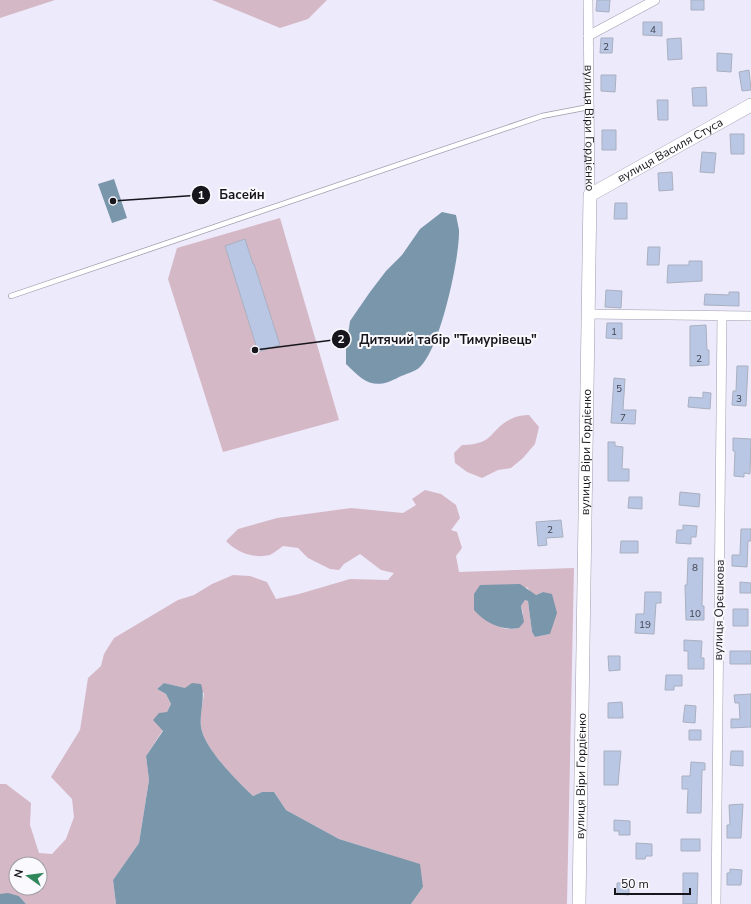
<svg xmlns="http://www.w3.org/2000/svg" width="751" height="904" font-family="'Nunito Sans',sans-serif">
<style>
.green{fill:#d5b8c6;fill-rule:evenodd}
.water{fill:#7a96aa}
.building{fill:#b9c7e4;stroke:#a9b0c0}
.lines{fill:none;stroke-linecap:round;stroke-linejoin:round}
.lane-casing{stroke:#9f9cad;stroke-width:6}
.street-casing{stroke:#9f9cad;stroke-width:10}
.secondary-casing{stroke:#9f9cad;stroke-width:14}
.lane{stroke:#fff;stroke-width:4.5}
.street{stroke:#fff;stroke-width:9}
.secondary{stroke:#fff;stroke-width:13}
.labels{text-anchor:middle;stroke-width:4;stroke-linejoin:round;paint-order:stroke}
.number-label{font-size:10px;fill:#40424e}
.street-label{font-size:12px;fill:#17161c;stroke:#faf9fd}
.leader{fill:none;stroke:#17161c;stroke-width:1.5}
.callout-dot{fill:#17161c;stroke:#faf9fd;stroke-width:1.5}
.mark-label{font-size:12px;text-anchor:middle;font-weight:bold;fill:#fff}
.callout-label{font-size:13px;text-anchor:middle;font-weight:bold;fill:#17161c;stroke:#faf9fd;stroke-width:4;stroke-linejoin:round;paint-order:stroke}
</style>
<rect width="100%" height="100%" fill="#edeafc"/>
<path class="green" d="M0,0H55L0,18Z
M212,0H327L308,19L280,28Z
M280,218L339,420L223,452L168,279L177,248Z
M529,415L539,427L535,444L523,458L511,468L498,470L482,478L467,472L455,463L454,453L462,445C497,444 488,429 513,418C517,416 524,415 529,415Z
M425,490L441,494L456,505L460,518L451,530L457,532L462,548L456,556L459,572L574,568L567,904H411L423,887L388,854L339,839L286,810L274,792H262L253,796C237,781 204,748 201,727C199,717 203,703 204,693L164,683L157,689L166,694L171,704L167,712L163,730L146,756L149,780L139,843L113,880L116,904H26L19,896L0,894V784H6L31,803L30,825L39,853L52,854L66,839L74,817L72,799L51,777L80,730L88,678L101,666L104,654L114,638L178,600L194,595L212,584L233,575L250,576L267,582L276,599L299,594L350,579L388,580L394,573L381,570L360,554L344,564L339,570L330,569L308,558L298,548L283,546C280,548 274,553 270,555C254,559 236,552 226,541L238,529L277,518L351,508L403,513L416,505L412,499ZM527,587L531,593L536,595L543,592L550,634L535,637L532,632L528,601L525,600L521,606L523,613L519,628C508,630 499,629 490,621ZM16,864H40V888H16Z"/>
<path class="water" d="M114,179L127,218L112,223L98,184Z
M442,212L456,215C457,220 458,225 459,230C460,257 440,349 420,367C415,372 405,374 399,377C374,391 364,382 346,364V349L350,321L370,292L386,271L402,255L420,229Z
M520,584L536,595L543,592L552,594L557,613L550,634L535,637L532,632L528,601L525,600L521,606L524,622L519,628C502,631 485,623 474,610V594L480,585Z
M164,683L185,688L192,683L201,684C206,698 199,712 201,727C204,748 237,781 253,796L262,792H274L286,810L339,839L420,864L423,887L411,904H116L113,880L139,843L149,780L146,756L163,731L153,720L159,713L167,712L171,704L166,694L157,689Z
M8,893L19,896L26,904H0V894Z"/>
<path class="building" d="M597,0H610L609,12L596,11Z
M691,0H704V10H691Z
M643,22H662V36L643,35Z
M601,38H613L612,53H600Z
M681,38L682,59L668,60L667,39Z
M717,53L732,54L731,72L717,71Z
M749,70L751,90L742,91L739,72Z
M601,75H616L615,92L601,91Z
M706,87L707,106H693L692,88Z
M657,100H668V120H658Z
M602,130H616V150H602Z
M730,134H744V154H731Z
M702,152L716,153L714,173L700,172Z
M672,172L673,190L659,191L658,173Z
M615,203H627V219H614Z
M245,239L253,264H254L280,345L258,352L225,246Z
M648,247H660L659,265H647Z
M689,261H702V281L667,283L668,265H689Z
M606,290L622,291L621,308L605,307Z
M729,292H739V306L704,305L705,294L729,295Z
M607,323H622V339L606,338Z
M706,325L707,350H709V365L690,366V326Z
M737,366H748L746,406L732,405L733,391H736Z
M614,378L625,379L623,410H636L635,424L611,423Z
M703,392L711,393L710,409L688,407L689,397L703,398Z
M733,438L751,439L750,474L744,473V477L734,476L735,451H733Z
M608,442H615V446L623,447L622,469H629V481H608Z
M680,492L700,494L699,507L679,505Z
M629,497H642V509L628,508Z
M561,520L563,537L546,538L547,545L538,546L536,522Z
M683,525L697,526L696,537H691V544L676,543L677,530H683Z
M741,529H751V541H748L747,567L732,566V555H740Z
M621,541H638V553H620Z
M688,558H703L702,606H704V620H686L685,585H687Z
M740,582L751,583V593H740Z
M645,592H661V603H656L654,634L635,633L636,614H644Z
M733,609H748V626H733Z
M684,640L702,641L701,658H704V669H688V651H684Z
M730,651H751V664H730Z
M608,656H620V670L609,671Z
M666,675H682V686H674V690H665Z
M751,694V727L731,728V719H740L739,703H735L734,695Z
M622,702L623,718H608V703Z
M685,705L696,706L695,723L683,722Z
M689,730H701V740H689Z
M604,751H621L618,785H604Z
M731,751H743V766L730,765Z
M691,762L705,763V770H702L701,813H687L688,789H682V776H690Z
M743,804L741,838H727V825H730L729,805Z
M614,820L630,821V835H619V831H614Z
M681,839H700V851H681Z
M636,843L652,844V856H646L645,859H636Z
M730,869L742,870L741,885H727V873H730Z
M683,873H698L697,904H683Z
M617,883H629V895L617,894Z"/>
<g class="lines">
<defs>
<path id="lane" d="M11,296L542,116L589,107"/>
<g id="street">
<path id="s1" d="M588,0L590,195"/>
<path d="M588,36L655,0"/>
<path d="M588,314L751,316"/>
<path d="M716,904L722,316"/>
</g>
<g id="secondary">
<path id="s2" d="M579,904L590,195L751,105"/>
</g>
</defs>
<use href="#lane" class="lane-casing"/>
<use href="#street" class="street-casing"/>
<use href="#secondary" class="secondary-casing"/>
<use href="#lane" class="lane"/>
<use href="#street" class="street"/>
<use href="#secondary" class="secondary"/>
</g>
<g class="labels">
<g class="number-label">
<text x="653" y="33">4</text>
<text x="606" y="50">2</text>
<text x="614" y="335">1</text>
<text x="699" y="362">2</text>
<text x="619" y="392">5</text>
<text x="739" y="402">3</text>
<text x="623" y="421">7</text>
<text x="550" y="533">2</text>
<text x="695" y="571">8</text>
<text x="695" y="617">10</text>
<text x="645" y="628">19</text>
</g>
<g class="street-label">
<text dy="4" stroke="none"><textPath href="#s1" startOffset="128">вулиця Віри Гордієнко</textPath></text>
<text dy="4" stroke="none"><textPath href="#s2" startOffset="801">вулиця Василя Стуса</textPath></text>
<text dy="4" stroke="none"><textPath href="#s2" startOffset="452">вулиця Віри Гордієнко</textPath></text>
<text transform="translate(719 610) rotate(-89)" y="4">вулиця Орєшкова</text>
<text dy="4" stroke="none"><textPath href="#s2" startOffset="128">вулиця Віри Гордієнко</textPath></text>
</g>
</g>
<path class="leader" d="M113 201L201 195M255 350L341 339"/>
<g class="callout-dot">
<circle cx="113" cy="201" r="4"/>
<circle cx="255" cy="350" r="4"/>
<circle cx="201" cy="195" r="10"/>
<circle cx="341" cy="339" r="10"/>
</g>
<g class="mark-label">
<text x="201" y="199">1</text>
<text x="341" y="343">2</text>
</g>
<g class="callout-label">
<text x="242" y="199">Басейн</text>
<text x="448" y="344">Дитячий табір "Тимурівець"</text>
</g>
<g transform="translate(28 876) rotate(284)"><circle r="19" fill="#faf9fd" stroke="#9f9ea3"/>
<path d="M0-3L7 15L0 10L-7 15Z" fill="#2f875b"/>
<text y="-6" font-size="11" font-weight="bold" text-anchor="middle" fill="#17161c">N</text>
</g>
<path d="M615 888v6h75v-6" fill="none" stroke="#17161c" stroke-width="2"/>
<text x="621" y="888" font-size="12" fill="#17161c" stroke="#faf9fd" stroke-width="3" paint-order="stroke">50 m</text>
</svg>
